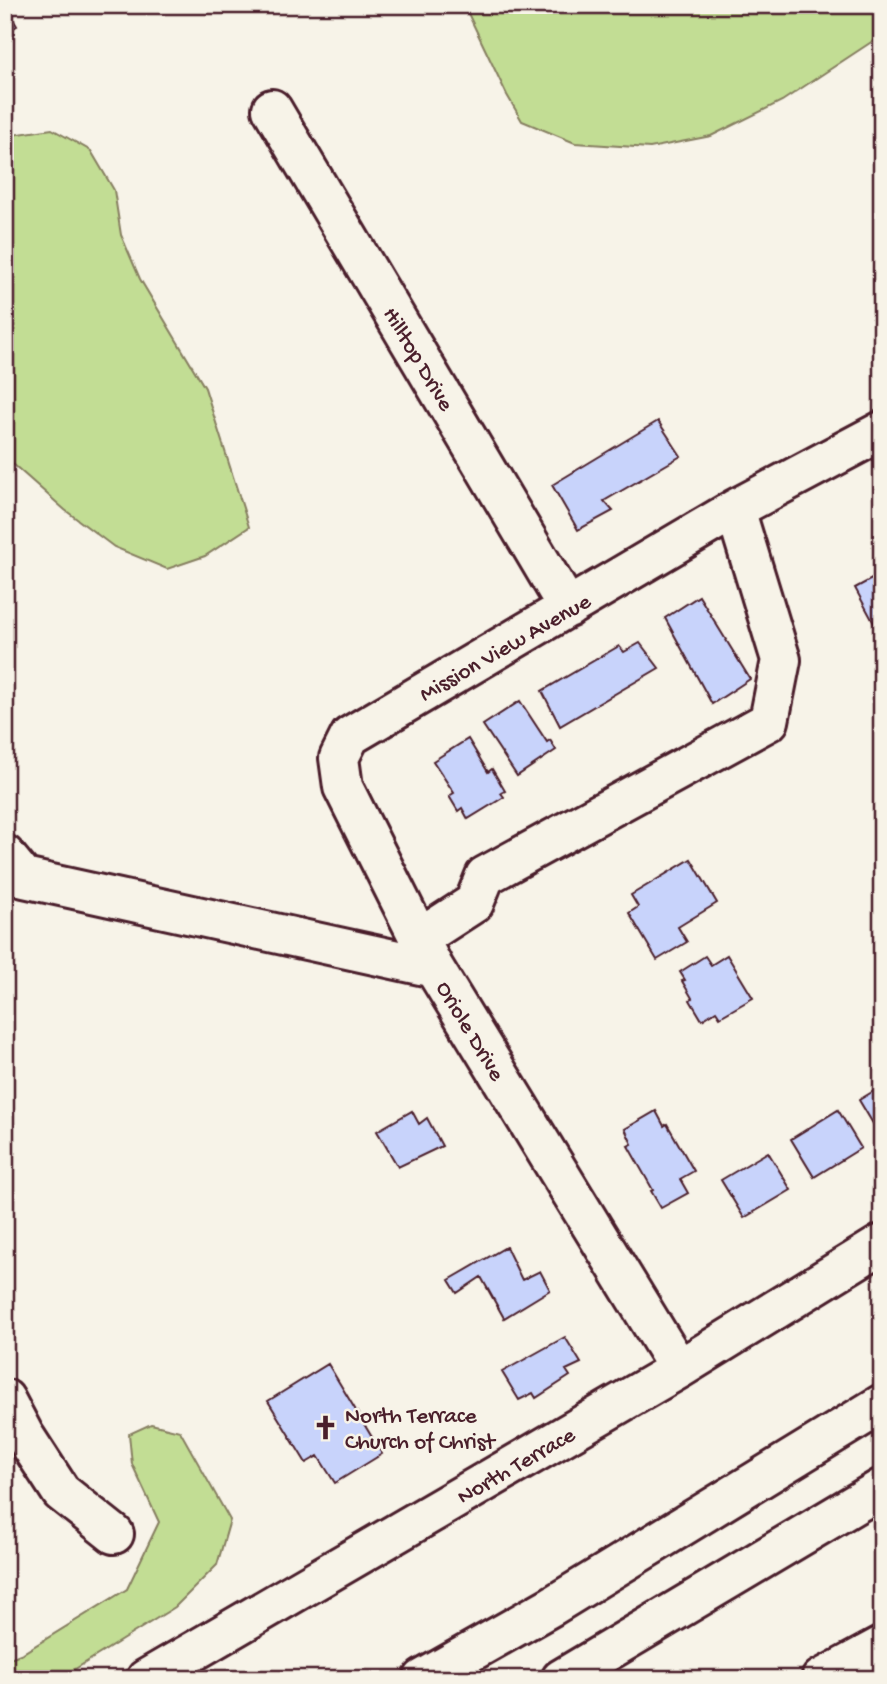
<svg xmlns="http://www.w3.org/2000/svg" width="887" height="1684" font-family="'Gochi Hand',sans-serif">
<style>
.green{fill:#c2dd94;stroke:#867e60;stroke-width:2}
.building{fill:#c8d3fb;stroke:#4a1f2b;stroke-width:2}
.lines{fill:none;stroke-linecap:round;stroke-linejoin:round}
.minor-casing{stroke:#4a1f2b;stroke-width:44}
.highway-casing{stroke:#4a1f2b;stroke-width:44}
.minor{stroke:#f7f3e8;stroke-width:38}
.highway{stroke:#f7f3e8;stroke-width:38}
.labels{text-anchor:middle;stroke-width:5;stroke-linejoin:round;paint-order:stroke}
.street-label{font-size:23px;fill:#4a1f2b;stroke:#f7f3e8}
.poi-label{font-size:23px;fill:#4a1f2b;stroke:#f7f3e8;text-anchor:start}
</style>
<rect width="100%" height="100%" fill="#f7f3e8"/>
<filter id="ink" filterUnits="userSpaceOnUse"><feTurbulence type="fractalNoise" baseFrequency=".0143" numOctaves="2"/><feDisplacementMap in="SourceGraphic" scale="14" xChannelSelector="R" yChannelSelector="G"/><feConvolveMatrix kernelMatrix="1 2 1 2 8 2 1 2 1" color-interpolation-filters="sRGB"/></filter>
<g filter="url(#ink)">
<path class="green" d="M464,5H882V35L782,101L711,136L650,148L575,143L522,121L507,95Z
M52,129L91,151L114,190L121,235L140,279L205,388L249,527L205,556L167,569L114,547L65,510L13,464L5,452V136Z
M151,1424L180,1431L230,1520L217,1565L175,1607L59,1679H5V1660L23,1653L127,1589L159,1522L132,1464L129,1434Z"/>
<path class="building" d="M5,6L17,26L5,33Z
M658,421L681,456L604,501L613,511L578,530L552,485Z
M879,575L882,580V624L876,627L855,588Z
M699,596L750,679L712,704L665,618Z
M640,643L659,668L560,726L542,691L619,646L624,652Z
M520,701L547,742L550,740L556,750L517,776L483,725Z
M468,739L488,772L492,769L505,791L501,793L504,797L468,819L462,808L458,811L449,796L454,793L433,761Z
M691,859L717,903L678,927L687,942L657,960L629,913L638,907L631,895Z
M727,955L753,998L720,1017L716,1011L702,1020L690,1000L692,998L682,981L685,980L680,972L705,956L711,965Z
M882,1086V1137H881L859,1100Z
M838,1110L861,1148L814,1177L791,1139Z
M412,1111L419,1124L427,1118L442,1146L398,1167L377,1131Z
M656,1111L664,1126L667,1124L694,1171L680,1179L688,1193L661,1208L651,1191L653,1190L628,1146L632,1144L625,1129Z
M768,1152L791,1190L744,1218L721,1180Z
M506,1247L522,1280L540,1271L550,1290L504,1318L481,1277L457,1293L449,1280Z
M565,1337L581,1363L566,1370L570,1376L536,1398L533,1393L519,1400L502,1372Z
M328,1364L382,1454L335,1483L318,1456L306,1463L268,1401Z"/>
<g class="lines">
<defs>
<path id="minor" d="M272,109L568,608
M5,855L24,878L434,968L679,1369
M420,938L474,903L485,876L769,721L781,660L735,509
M434,968L343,787L339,758L350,736L735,509L882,431
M5,1399L24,1435L61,1492L114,1534
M146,1679L679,1369L882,1244
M821,1679L882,1646"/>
<path id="highway" d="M423,1679L552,1606L882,1404
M561,1679L882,1488"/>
</defs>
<use href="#minor" class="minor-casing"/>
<use href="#highway" class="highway-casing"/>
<use href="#minor" class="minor"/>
<use href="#highway" class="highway"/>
</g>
</g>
<defs>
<symbol id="church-bare" viewBox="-9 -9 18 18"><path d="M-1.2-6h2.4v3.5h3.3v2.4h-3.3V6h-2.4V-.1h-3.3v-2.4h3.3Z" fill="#4a1f2b" stroke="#f7f3e8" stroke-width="2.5" paint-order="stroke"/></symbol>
</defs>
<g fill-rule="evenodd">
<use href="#church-bare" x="308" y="1410" width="35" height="35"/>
</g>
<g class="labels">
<g class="street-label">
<text transform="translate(420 358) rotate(59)" y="8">Hilltop Drive</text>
<text transform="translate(504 646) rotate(-30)" y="8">Mission View Avenue</text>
<text transform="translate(472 1030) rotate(59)" y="8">Oriole Drive</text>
<text transform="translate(515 1464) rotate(-30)" y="8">North Terrace</text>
</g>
<g class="poi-label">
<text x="345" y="1422">North Terrace<tspan x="345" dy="26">Church of Christ</tspan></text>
</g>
</g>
<rect width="887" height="1684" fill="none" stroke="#f7f3e8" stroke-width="28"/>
<rect x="14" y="14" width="859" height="1656" fill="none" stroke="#4a1f2b" stroke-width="2.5" filter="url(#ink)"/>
</svg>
